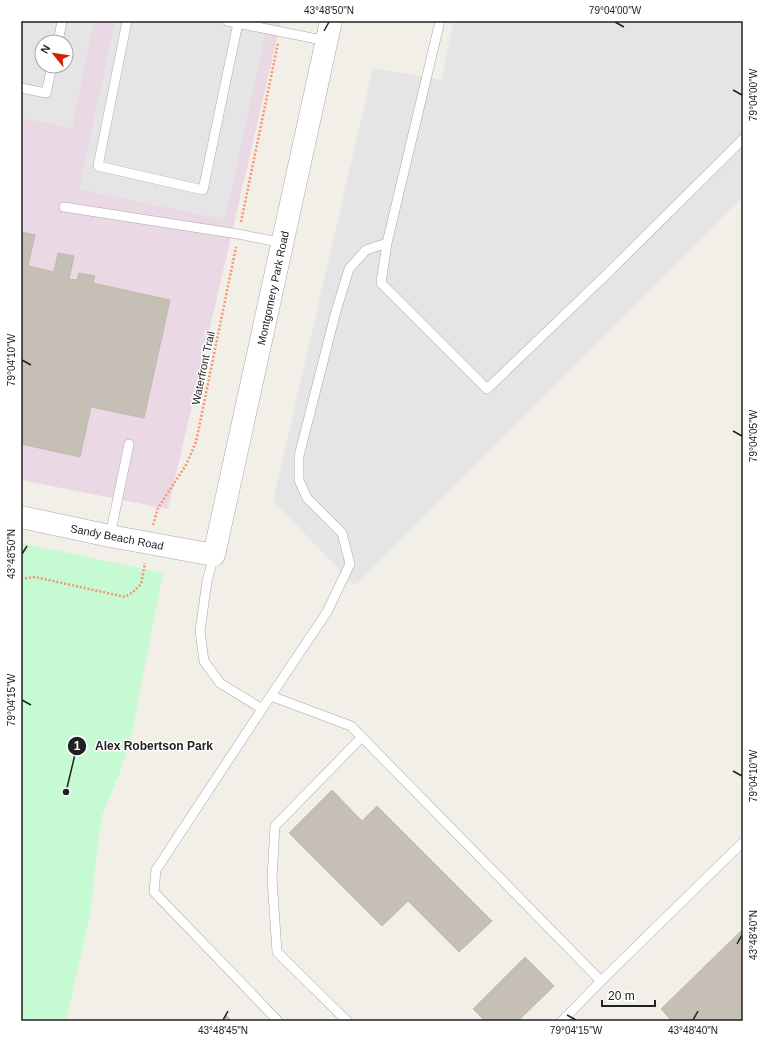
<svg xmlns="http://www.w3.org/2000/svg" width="764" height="1042" font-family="Arial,sans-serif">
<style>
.industrial{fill:#ead9e4;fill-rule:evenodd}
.park{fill:#c5fad2}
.parking{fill:#e5e5e5;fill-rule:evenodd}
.building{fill:#c6bfb6;stroke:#c3b9a9}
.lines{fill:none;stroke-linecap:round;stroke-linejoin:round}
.service-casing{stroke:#a8a8a8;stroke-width:10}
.tertiary-casing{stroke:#a8a8a8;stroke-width:23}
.path{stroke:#fb946e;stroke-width:2.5;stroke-dasharray:2 2;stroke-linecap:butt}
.service{stroke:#fff;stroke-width:9}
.tertiary{stroke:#fff;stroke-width:22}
.ticks{fill:none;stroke:#212121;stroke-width:1.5}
.labels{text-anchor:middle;stroke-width:3;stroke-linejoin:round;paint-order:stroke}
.street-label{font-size:11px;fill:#212121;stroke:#fff}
.leader{fill:none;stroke:#212121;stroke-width:1.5}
.callout-dot{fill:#212121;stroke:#fff;stroke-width:1.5}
.mark-label{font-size:12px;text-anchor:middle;font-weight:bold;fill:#fff}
.callout-label{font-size:12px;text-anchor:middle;font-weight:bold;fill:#212121;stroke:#fff;stroke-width:3;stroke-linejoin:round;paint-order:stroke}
.neatline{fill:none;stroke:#212121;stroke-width:1.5}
.ticks-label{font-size:10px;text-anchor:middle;fill:#212121}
</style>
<rect width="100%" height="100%" fill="#f1efe7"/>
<path class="industrial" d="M21,21H281L168,509L21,480ZM42,42H66V66H42Z"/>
<path class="park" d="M21,543L163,573L132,732L121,769L102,816L97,850L90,915L66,1021H21Z"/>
<path class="parking" d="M21,21H94L72,128L21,118ZM42,42H66V66H42Z
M115,21H268L225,220L79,189Z
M454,21H743V196L355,586L273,501L373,68L441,80Z"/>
<path class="building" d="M21,232L35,235L28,266L54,272L58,253L74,256L69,279L77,280L79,273L95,276L93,283L170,300L144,418L91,407L80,457L21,444Z
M332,790L362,821L377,806L492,921L459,952L408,901L382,926L289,833Z
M743,929V1021H672L661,1009Z
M525,957L554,986L518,1021H485L473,1009Z
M226,1015L232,1021H222Z"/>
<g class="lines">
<defs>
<path id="service" d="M127,21L98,166L203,190L238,23
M227,21L327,41
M58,42L62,21
M21,88L46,93L52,66
M64,207L238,234L283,243
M387,243L381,283L487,389L609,272L743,139
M110,536L129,444
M214,555L207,581L200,631L204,661L220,683L262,709
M271,696L351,726L601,981L743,842
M278,1021L154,892L156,870L262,709L327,612L350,564L342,533L307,498L299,480V456L336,311L349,269L366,250L387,243L440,21
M347,1021L277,952L272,878L275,826L362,737
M562,1021L601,981"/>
<path id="tertiary" d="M21,517L110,536L214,555L331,21"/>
</defs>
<use href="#service" class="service-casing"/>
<use href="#tertiary" class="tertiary-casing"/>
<path class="path" d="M241,222L278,43
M153,525L158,508L186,465L196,442L236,247
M21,579L35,577L125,597L132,593L141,584L145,563"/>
<use href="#service" class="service"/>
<use href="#tertiary" class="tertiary"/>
</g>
<path class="ticks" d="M615,22L624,27M324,31L329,22M733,90L742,95M22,360L31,365M733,431L742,436M22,554L27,546M22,700L31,705M733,771L742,776M737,944L742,935M567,1015L576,1020M223,1020L228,1011M693,1020L698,1011"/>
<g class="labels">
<g class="street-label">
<text transform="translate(273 288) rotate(-78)" y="4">Montgomery Park Road</text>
<text transform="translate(203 368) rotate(-78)" y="4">Waterfront Trail</text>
<text transform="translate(117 537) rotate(11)" y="4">Sandy Beach Road</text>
</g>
</g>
<path class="leader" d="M66 792L77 746"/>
<g class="callout-dot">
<circle cx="66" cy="792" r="4"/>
<circle cx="77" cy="746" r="10"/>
</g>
<g class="mark-label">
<text x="77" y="750">1</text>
</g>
<g class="callout-label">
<text x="154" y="750">Alex Robertson Park</text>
</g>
<rect width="764" height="1042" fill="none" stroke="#ffffff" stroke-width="44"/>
<g transform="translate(54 54) rotate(300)"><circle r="19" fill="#ffffff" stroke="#a6a6a6"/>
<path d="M0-3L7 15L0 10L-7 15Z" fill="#d12300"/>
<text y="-6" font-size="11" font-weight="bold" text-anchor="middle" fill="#212121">N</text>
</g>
<path d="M602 1000v6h53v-6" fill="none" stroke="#212121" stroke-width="2"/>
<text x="608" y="1000" font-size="12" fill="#212121" stroke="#ffffff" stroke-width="3" paint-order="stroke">20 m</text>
<rect x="22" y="22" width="720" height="998" class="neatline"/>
<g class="ticks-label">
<text x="329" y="14">43°48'50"N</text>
<text x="615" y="14">79°04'00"W</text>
<text transform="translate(753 95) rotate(-90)" y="4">79°04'00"W</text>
<text transform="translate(11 360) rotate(-90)" y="4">79°04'10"W</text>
<text transform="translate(753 436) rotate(-90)" y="4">79°04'05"W</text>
<text transform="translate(11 554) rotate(-90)" y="4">43°48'50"N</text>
<text transform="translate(11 700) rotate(-90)" y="4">79°04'15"W</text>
<text transform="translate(753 776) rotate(-90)" y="4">79°04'10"W</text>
<text transform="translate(753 935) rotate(-90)" y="4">43°48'40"N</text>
<text x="223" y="1034">43°48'45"N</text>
<text x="576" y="1034">79°04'15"W</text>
<text x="693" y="1034">43°48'40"N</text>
</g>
</svg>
